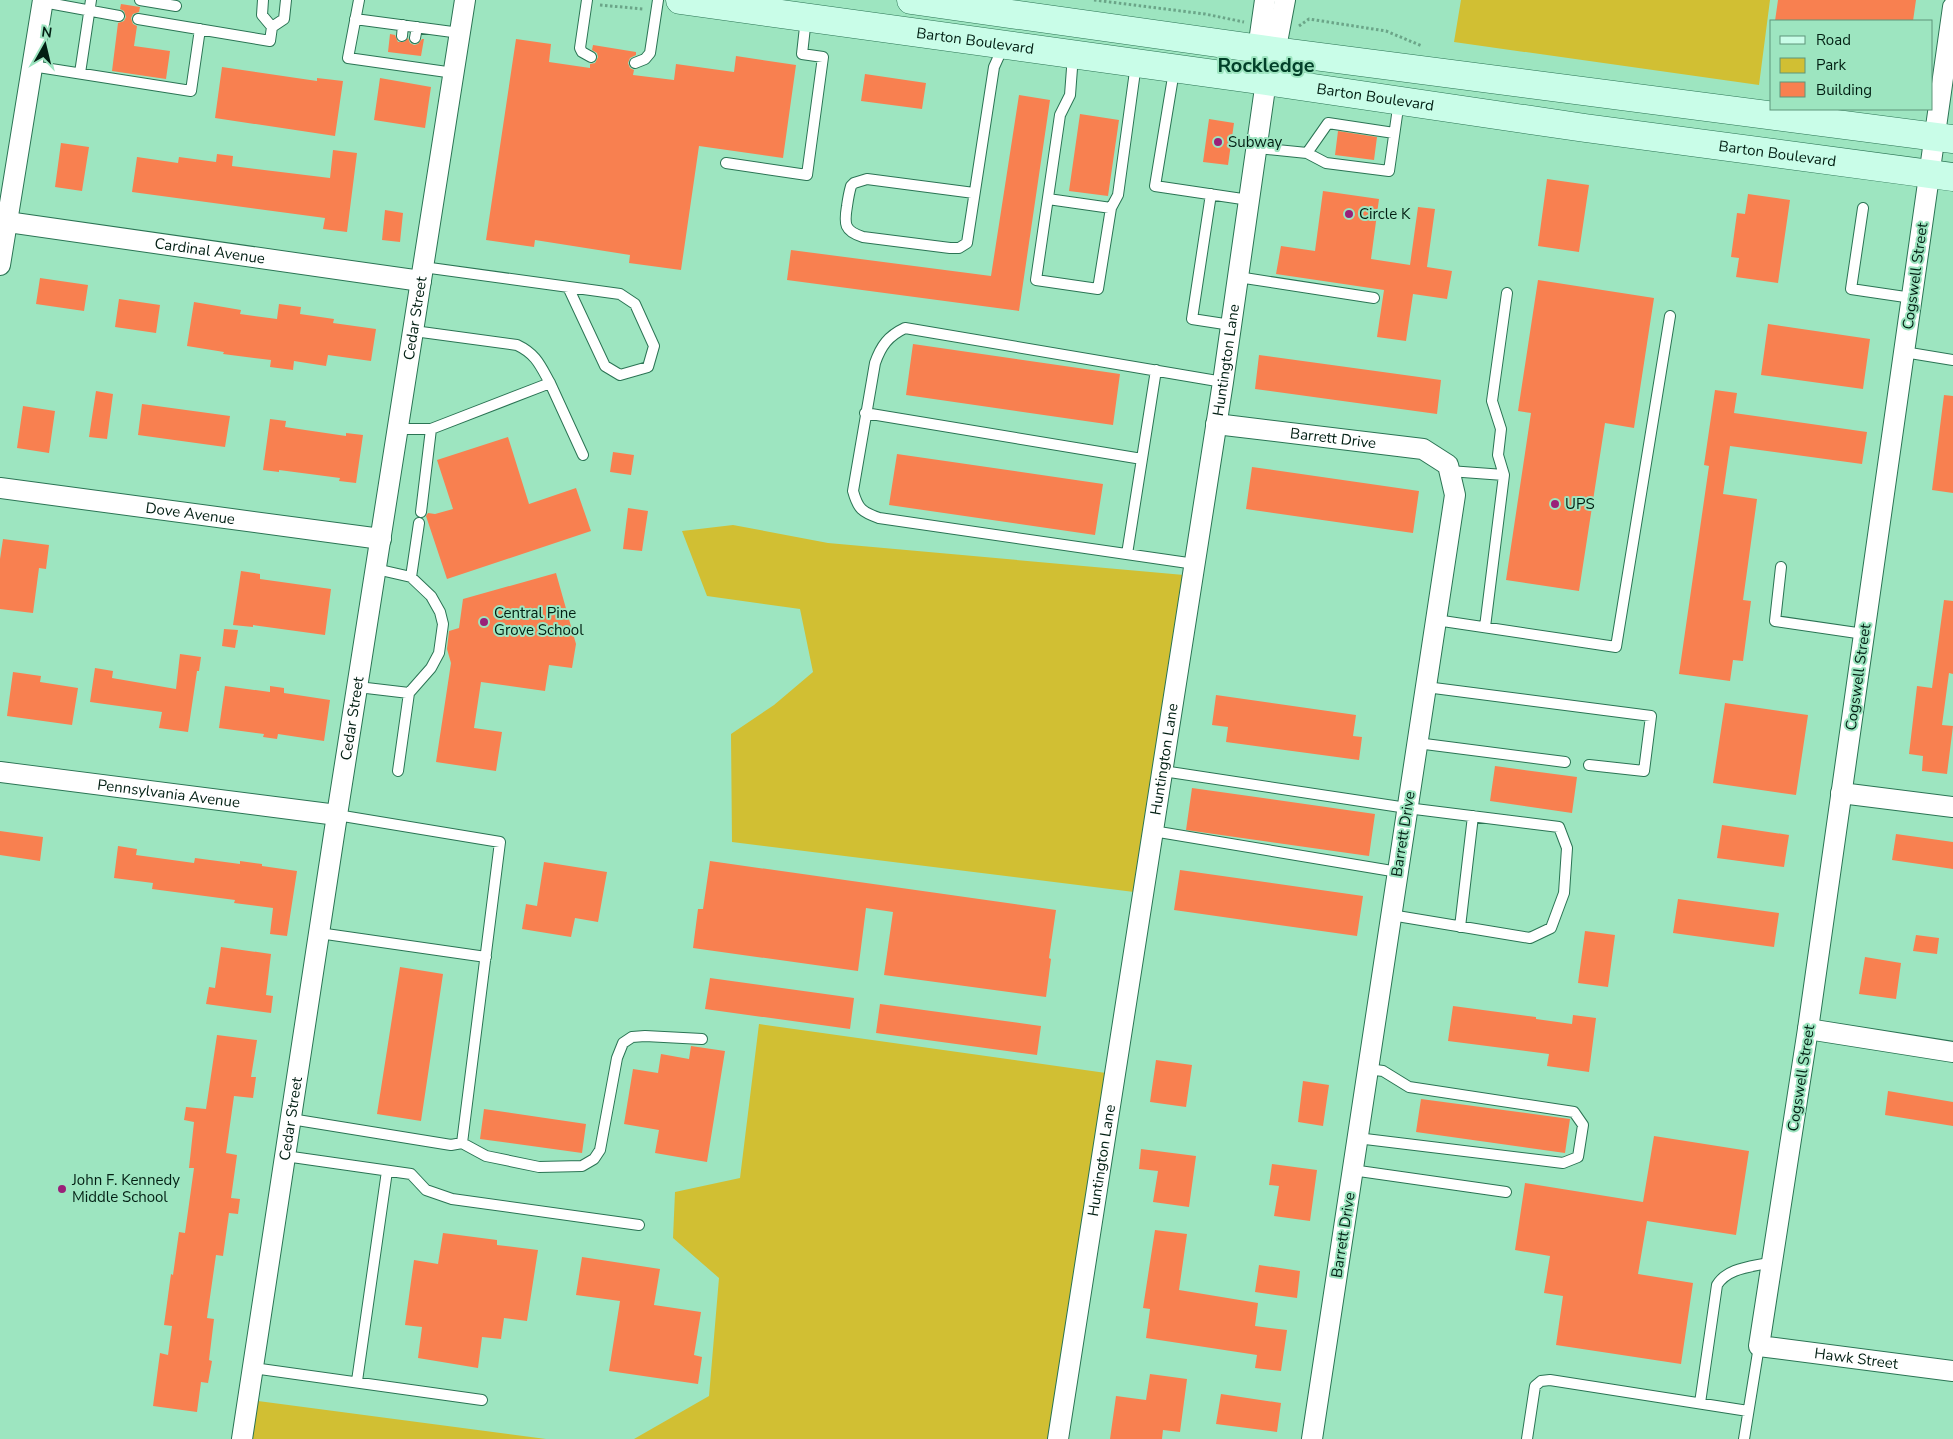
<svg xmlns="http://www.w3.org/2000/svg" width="1953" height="1439" font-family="'Nunito Sans',sans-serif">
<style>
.green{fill:#d1bf33}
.building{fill:#f88050}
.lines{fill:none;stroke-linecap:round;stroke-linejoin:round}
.service-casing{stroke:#2b7454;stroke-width:12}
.minor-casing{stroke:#2b7454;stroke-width:22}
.secondary-casing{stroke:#2b7454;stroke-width:29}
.path{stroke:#6ba588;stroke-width:3;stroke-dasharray:2.5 2.5;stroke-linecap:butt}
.service{stroke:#fff;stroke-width:10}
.minor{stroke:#fff;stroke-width:20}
.secondary{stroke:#c9fde8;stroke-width:28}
.poi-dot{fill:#9a2079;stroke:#9de5c0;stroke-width:2}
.labels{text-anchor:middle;stroke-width:4;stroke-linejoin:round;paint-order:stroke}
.street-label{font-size:15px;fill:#021f13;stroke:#9de5c0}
.poi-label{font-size:15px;fill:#021f13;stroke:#9de5c0;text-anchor:start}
.district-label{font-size:20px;font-weight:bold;fill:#024029;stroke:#9de5c0}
</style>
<rect width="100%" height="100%" fill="#9de5c0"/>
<path class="green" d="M1461,0H1770L1759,85L1454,42Z
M733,525L828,543L1184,575L1134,892L732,842L731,734L774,705L813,672L800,609L707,596L682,531Z
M759,1024L1106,1073L1049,1439H634L709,1396L719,1278L673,1238L675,1192L740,1178Z
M258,1401L546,1439H252Z"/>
<path class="building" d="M1778,0H1916L1913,21H1775Z
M121,4L140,7L139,12L133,14L131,18L133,24L137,26L134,46L170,51L166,79L112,71L118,23L124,21L126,17L124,11L120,9Z
M390,34L395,35L398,42H404L408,38L410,43L414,45L418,44L422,39H424L421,56L388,52Z
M516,39L551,44L549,62L590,68V64L595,63L598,57L597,53L592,50L593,45L636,52V55L630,58L628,63L630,68L634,70L633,75L674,80L676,64L734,72L736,56L796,65L783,158L699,146L681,270L629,263L630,255L535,240L534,247L486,240Z
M222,67L317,81V78L343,81L335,136L215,118Z
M865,74L926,83L922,109L861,101Z
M380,78L431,87L425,128L374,120Z
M1019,95L1050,100L1019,311L787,280L791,250L991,276Z
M1080,114L1119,120L1108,196L1069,191Z
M1209,119L1234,123L1228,165L1203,162Z
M1338,131L1377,137L1374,160L1335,155Z
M61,143L89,147L82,191L55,187Z
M333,150L357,153L347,232L323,229L325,218L132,192L137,157L178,163L179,157L216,162L217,154L233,156L232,166L330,178Z
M1547,179L1589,185L1579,252L1538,246Z
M1323,191L1379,199L1371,259L1410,265L1418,207L1435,209L1427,267L1452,271L1447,299L1413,294L1406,341L1377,337L1384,290L1276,274L1281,246L1315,251Z
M1748,194L1790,200L1778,283L1736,277L1739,258L1731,257L1737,213L1745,214Z
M385,210L403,213L400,242L382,240Z
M40,278L88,285L84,311L36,304Z
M1538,280L1654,298L1634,428L1605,423L1579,591L1506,580L1531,413L1518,411Z
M119,299L160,305L156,333L115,327Z
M194,302L241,310L240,314L277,319L279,304L301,307L300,314L334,319L333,323L376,329L371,361L328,355L326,366L294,361L293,370L270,367L271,360L223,354L224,352L187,346Z
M1768,324L1870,339L1863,389L1761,375Z
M913,344L1120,374L1113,425L906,395Z
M1259,355L1441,380L1437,414L1255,389Z
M1715,390L1737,393L1734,413L1867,432L1862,464L1730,446L1723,494L1757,499L1743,600L1751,601L1743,661L1733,660L1730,681L1679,674L1709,466L1704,465Z
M96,391L113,394L107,439L89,437Z
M1944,395L1953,396V493L1932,490Z
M142,404L230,416L225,447L138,435Z
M23,406L55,411L49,453L17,448Z
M270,419L286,421L285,427L346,436V433L363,435L356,483L339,481L340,478L279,470V472L263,470Z
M508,437L529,504L576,488L591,531L447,579L426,516L428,513L435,514L453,509L437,460Z
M613,452L634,455L631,475L610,472Z
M897,454L1103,484L1095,535L889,505Z
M1252,467L1419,491L1413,533L1246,509Z
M628,508L648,511L642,551L623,549Z
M3,539L49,545L46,569L39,568L33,613L0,609V559Z
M241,571L260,574V579L331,589L325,635L253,625V627L233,625Z
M556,573L576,644L572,668L549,665L545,691L481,682L474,728L502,732L496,771L436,762L451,663L447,649L449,631L459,628L463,599Z
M1944,600L1953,601V674L1949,673L1942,725L1953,726L1947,774L1922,771L1923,756L1909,754L1917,686L1932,688Z
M224,629L238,630L235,648L222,646Z
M180,654L201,657L199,671H197L188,732L159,728L162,712L90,702L95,668L113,671L112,678L176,689Z
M13,672L41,676L40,682L78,688L72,725L7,716Z
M225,686L270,692V686L284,688V693L330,700L324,741L278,734L277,739L263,737L264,734L219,728Z
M1216,695L1356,715L1353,736L1362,737L1359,760L1226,742L1228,727L1212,725Z
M1725,703L1808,715L1796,795L1713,783Z
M1495,766L1577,777L1572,813L1490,801Z
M1192,788L1375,814L1369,856L1186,830Z
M1722,825L1789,835L1784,867L1717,858Z
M0,831L43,837L40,861L0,855Z
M1896,834L1953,842V869L1892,860Z
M118,846L137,849L136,855L194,863L195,858L240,864V861L262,864V866L297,871L287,936L270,934L273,908L234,903L235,900L152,889L153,883L114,878Z
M710,861L1056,910L1049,958L1051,959L1046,997L884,975L893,912L866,908L858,971L693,948L698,909H703Z
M544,862L607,872L598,922L575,918L571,937L522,929L526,904L537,906Z
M1180,870L1363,896L1357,936L1174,910Z
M1678,899L1779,913L1774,947L1673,933Z
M1585,931L1615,935L1608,987L1578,983Z
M1916,935L1939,938L1937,954L1913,951Z
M221,947L271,954L266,995L273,996L271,1013L206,1004L209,987L215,988Z
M1865,957L1901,963L1896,999L1859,994Z
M400,967L443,974L421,1121L377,1114Z
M710,978L854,998L850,1029L705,1009Z
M880,1004L1041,1026L1037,1055L876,1033Z
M1453,1006L1536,1017V1019L1572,1024L1573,1015L1596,1018L1589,1072L1547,1066L1549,1054L1448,1041Z
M217,1035L257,1040L251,1077H256L253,1098L234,1096L226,1153L237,1155L231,1198L240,1199L238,1214L229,1213L223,1256L216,1255L207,1318L214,1319L209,1360L212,1361L208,1383L201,1382L197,1412L153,1406L160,1353L168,1355L172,1326L164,1325L171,1274L173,1275L179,1232L185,1233L194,1168H189L194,1122L184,1120L186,1107L206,1109Z
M691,1046L725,1051L707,1162L655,1153L659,1130L624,1124L633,1069L658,1073L661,1054L689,1059Z
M1156,1060L1192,1065L1186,1107L1150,1102Z
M1303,1081L1329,1085L1323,1126L1298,1122Z
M1888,1091L1953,1102V1126L1885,1115Z
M1421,1099L1570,1119L1565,1153L1416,1132Z
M484,1109L586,1124L582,1153L480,1139Z
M1654,1136L1749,1151L1736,1235L1647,1221L1638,1274L1693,1283L1681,1364L1556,1345L1563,1296L1544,1293L1550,1256L1515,1250L1525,1183L1643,1202Z
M1141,1149L1196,1156L1189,1207L1153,1202L1158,1171L1139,1169Z
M1272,1164L1317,1170L1310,1221L1274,1216L1279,1186L1269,1185Z
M1155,1230L1187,1234L1179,1290L1258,1303L1255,1326L1287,1330L1281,1371L1255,1368L1257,1355L1146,1338L1150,1309L1143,1308Z
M443,1233L497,1240V1245L538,1250L527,1321L504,1318L501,1339L482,1337L478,1368L418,1358L422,1327L405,1325L414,1260L438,1264Z
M582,1257L660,1269L654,1305L701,1312L694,1355L702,1357L698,1384L609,1371L620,1301L576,1295Z
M1259,1265L1300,1271L1297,1298L1255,1292Z
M1150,1374L1187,1379L1180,1432L1163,1430L1162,1439H1110L1116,1396L1146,1400Z
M1221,1394L1281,1403L1277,1432L1216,1424Z"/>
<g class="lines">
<defs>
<path id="service" d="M140,0L176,6
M263,0L262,15L272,27
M359,0L348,58L454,73
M587,0L580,48L582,52L591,57
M43,2L119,16
M138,19L270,41L272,27L284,19L286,0
M355,19L460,33
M402,36L403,25
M415,38L417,27
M1073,55L1070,95L1060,115L1036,280L1098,289L1111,208L1118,195L1136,64
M635,63L645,59L650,53L658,0
M32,66L191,91L200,29
M1174,71L1155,186L1249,200
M80,73L91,0
M1257,148L1307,153L1326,163L1389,171L1399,101
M1307,153L1328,123L1394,133
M726,163L807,175L823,57L802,54L806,18
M974,193L867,179L854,183L851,186C849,193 848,199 847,206C844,224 844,231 863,237L950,248H959L967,243L994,67L1003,47
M1211,194L1192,319L1231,325
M1048,199L1111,208
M1863,208L1851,289L1912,298
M423,267L620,294L635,304L654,346L648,367L620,375L605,366L568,287
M1238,277L1374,298
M1904,352L1953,360
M550,383L583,455
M865,413L1142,459
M398,429H431L550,383C540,365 536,354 517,345L414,331
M1449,471L1504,475
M421,512L431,429
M1127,554L1156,370
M1195,564L879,518C862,512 858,509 853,491L875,363C881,346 888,336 905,328L1223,382
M1781,567L1775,621L1864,634
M376,569L411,577L431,596L440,612L443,624L439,653L431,668L409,693L398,771
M411,577L419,523
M1436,620L1616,647L1670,316
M1485,627L1504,475L1498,455L1501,429L1492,401L1507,293
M358,687L409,693
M1426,687L1651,716L1644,771L1589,765
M1417,743L1565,762
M1163,771L1407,808L1559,827L1567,848L1564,893L1551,928L1530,938L1391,915
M1153,831L1398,872
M1460,927L1473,816
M319,933L486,957
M291,1119L451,1145L462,1143L500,842L337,815
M1357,1138L1563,1163L1578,1157L1583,1125L1574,1112L1409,1087L1383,1071L1368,1069
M462,1143L486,1156L539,1167L582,1166L594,1159L600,1150L617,1058L623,1043L632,1037L645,1036L702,1039
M285,1156L411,1174L426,1190L452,1199L639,1225
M1352,1170L1506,1192
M253,1368L482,1400
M357,1381L387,1171
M1700,1403L1717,1285C1728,1267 1753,1267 1772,1262
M1527,1439L1535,1386L1541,1381L1550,1380L1748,1411
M1744,1439L1759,1346"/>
<g id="minor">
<path id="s1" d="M1953,7L1808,1029L1759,1346L1953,1371"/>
<path d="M1259,60L1258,49L1265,0"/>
<path id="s2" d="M0,221L421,281"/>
<path d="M0,265L43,0"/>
<path id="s3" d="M1216,424L1423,449L1448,465L1455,495L1312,1439"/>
<path id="s4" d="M0,488L381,539"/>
<path id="s5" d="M0,772L337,815"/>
<path d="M1841,793L1953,807"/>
<path d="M1808,1029L1953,1052"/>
<path id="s6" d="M242,1439L337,815L465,0"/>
<path id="s7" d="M1058,1439L1223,382L1266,81L1272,69L1285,0"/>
</g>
<g id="secondary">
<path id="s8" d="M680,0L1266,81L1585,128L1953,177"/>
<path d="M911,0L1275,51L1953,139"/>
</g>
</defs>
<use href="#service" class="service-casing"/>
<use href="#minor" class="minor-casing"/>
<use href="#secondary" class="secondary-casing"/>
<path class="path" d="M1094,0L1205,14L1244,22
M600,5L643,9
M1299,26L1309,19L1386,31L1422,46"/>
<use href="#service" class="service"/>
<use href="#minor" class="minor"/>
<use href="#secondary" class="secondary"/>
</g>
<g class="poi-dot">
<circle cx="1218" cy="142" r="5"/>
<circle cx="1349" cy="214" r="5"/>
<circle cx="1555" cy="504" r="5"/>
<circle cx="484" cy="622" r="5"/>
<circle cx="62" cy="1189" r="5"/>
</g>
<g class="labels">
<g class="street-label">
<text dy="5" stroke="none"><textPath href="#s8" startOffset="298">Barton Boulevard</textPath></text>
<text dy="5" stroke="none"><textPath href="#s8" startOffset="702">Barton Boulevard</textPath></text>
<text dy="5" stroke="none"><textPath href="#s8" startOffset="1108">Barton Boulevard</textPath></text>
<text dy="5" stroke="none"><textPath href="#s2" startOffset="212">Cardinal Avenue</textPath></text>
<text transform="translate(1915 276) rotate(-82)" y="5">Cogswell Street</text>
<text dy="5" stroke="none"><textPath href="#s6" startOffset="1134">Cedar Street</textPath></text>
<text dy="5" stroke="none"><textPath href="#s7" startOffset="1092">Huntington Lane</textPath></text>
<text dy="5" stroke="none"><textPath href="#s3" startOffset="118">Barrett Drive</textPath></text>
<text dy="5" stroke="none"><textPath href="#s4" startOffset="192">Dove Avenue</textPath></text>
<text transform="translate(1858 677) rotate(-82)" y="5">Cogswell Street</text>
<text dy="5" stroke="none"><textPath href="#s6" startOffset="729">Cedar Street</textPath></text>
<text dy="5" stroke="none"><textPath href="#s7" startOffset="688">Huntington Lane</textPath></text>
<text dy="5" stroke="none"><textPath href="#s5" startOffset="170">Pennsylvania Avenue</textPath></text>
<text transform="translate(1403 834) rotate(-81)" y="5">Barrett Drive</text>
<text transform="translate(1801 1078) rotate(-81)" y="5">Cogswell Street</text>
<text dy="5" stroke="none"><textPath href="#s6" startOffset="324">Cedar Street</textPath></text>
<text dy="5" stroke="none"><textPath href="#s7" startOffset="282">Huntington Lane</textPath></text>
<text transform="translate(1343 1235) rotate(-81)" y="5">Barrett Drive</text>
<text dy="5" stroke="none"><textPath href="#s1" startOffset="1451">Hawk Street</textPath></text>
</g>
<g class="poi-label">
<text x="1228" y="147">Subway</text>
<text x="1359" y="219">Circle K</text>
<text x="1565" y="509">UPS</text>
<text x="494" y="618">Central Pine<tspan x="494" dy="17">Grove School</tspan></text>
<text x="72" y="1185">John F. Kennedy<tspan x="72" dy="17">Middle School</tspan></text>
</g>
<g class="district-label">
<text x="1266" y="72">Rockledge</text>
</g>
</g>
<rect x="1770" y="20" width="162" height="90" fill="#9de5c0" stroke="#5f967b"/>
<rect x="1780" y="36" width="25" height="8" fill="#c9fde8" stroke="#5f967b"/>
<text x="1816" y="45" font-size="15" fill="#021f13">Road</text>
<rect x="1780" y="58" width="25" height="15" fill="#d1bf33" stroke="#5f967b"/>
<text x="1816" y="70" font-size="15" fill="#021f13">Park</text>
<rect x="1780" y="82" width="25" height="15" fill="#f88050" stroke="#5f967b"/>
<text x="1816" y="95" font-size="15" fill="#021f13">Building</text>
<g transform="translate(45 45) rotate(8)" stroke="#9de5c0" stroke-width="4" paint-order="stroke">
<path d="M0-4L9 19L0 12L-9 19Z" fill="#021f13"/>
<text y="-8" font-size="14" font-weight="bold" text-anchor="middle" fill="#021f13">N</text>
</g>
</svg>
